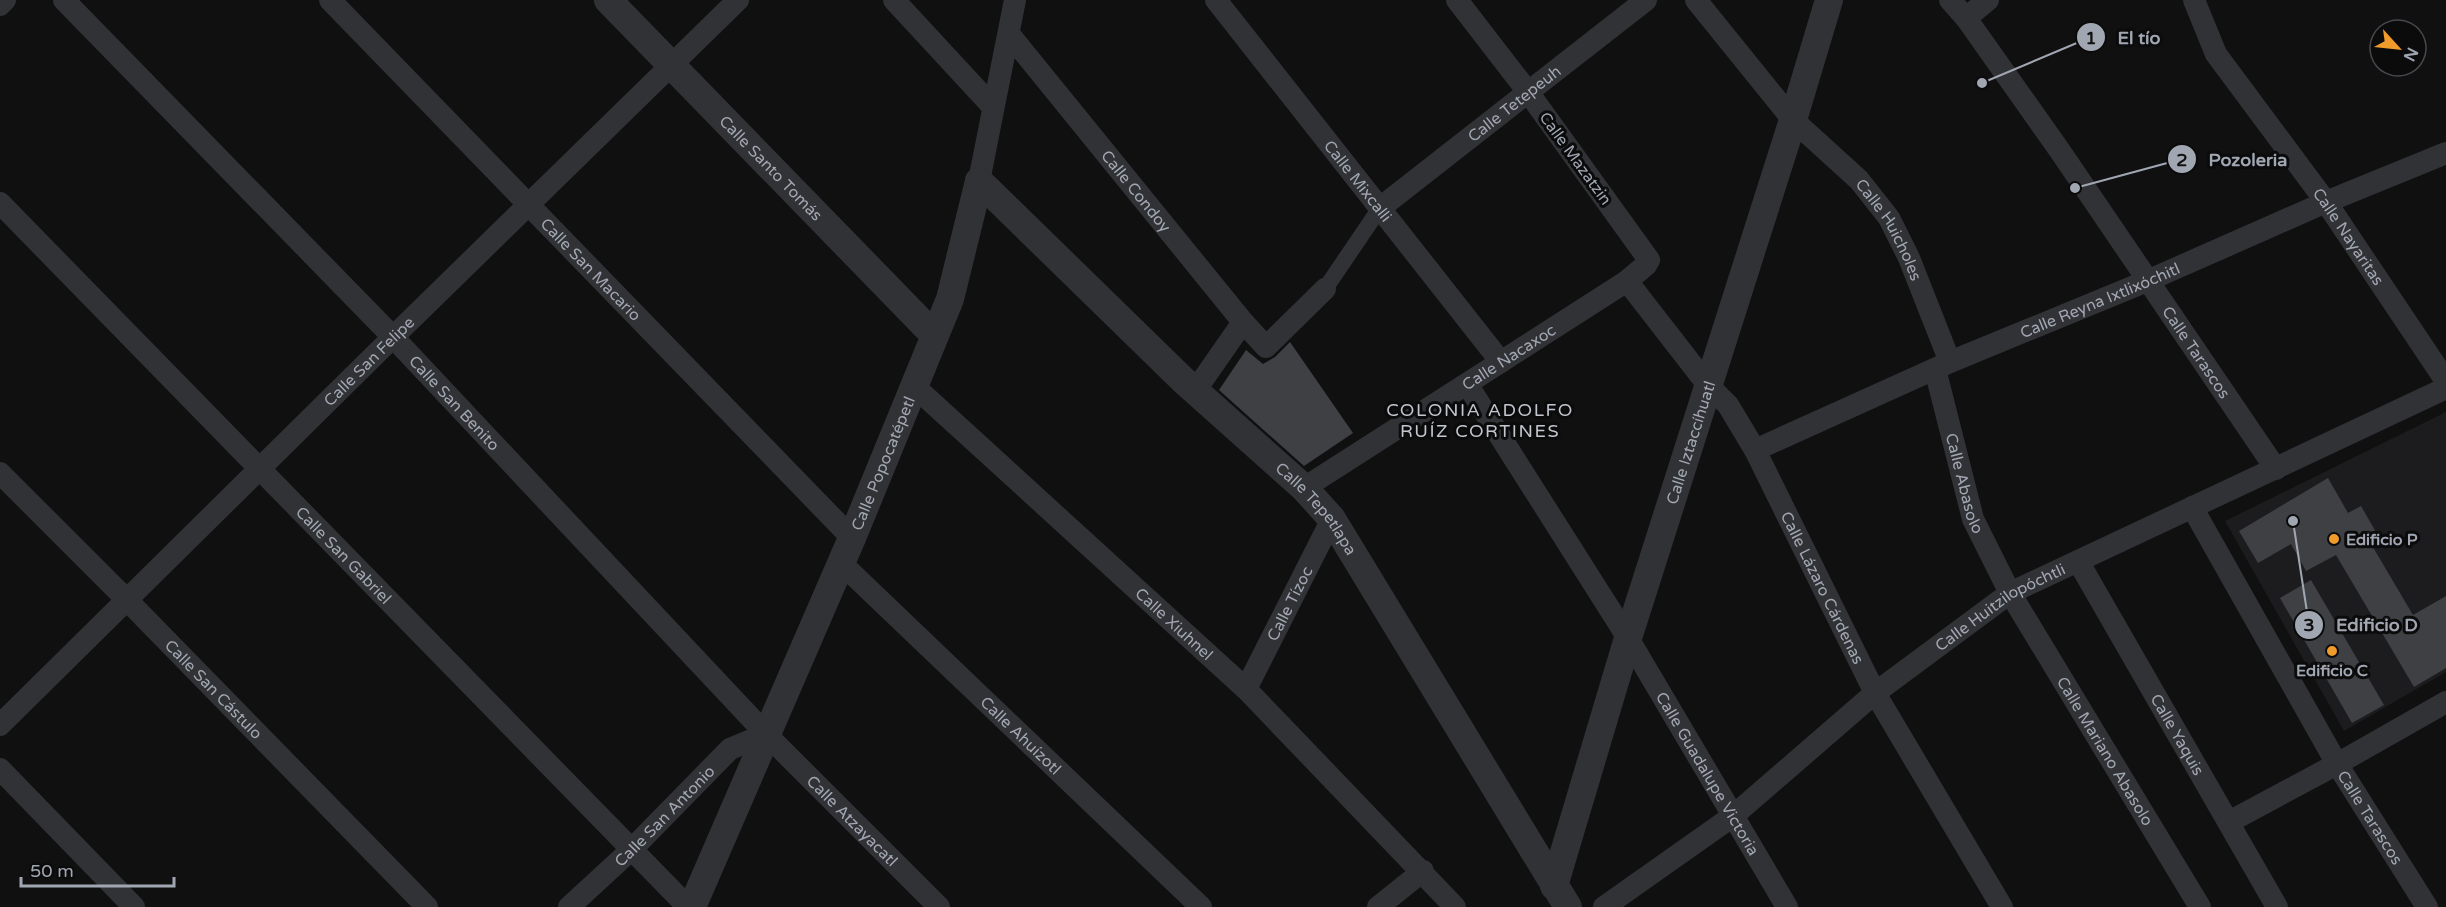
<svg xmlns="http://www.w3.org/2000/svg" width="2446" height="907" font-family="'Varela Round',sans-serif">
<style>
.built{fill:#1c1c1e}
.building{fill:#3f4044}
.lines{fill:none;stroke-linecap:round;stroke-linejoin:round}
.pedestrian{stroke:#313236;stroke-width:16}
.minor{stroke:#313236;stroke-width:22}
.tertiary{stroke:#313236;stroke-width:28}
.poi-dot{fill:#ee9b2b;stroke:#0b0b0c;stroke-width:2}
.labels{text-anchor:middle;stroke-width:6;stroke-linejoin:round;paint-order:stroke}
.street-label{font-size:16px;fill:#a1a7b2;stroke:#0b0b0c}
.poi-label{font-size:16px;font-weight:bold;fill:#a1a7b2;stroke:#0b0b0c;text-anchor:start}
.neighbourhood-label{font-size:18px;letter-spacing:1.5px;fill:#c2c6ce;stroke:#0b0b0c}
.leader{fill:none;stroke:#a1a7b2;stroke-width:2}
.callout-dot{fill:#a1a7b2;stroke:#0b0b0c;stroke-width:2}
.mark-label{font-size:18px;text-anchor:middle;font-weight:bold;fill:#111}
.callout-label{font-size:18px;text-anchor:middle;font-weight:bold;fill:#a1a7b2;stroke:#0b0b0c;stroke-width:6;stroke-linejoin:round;paint-order:stroke}
</style>
<rect width="100%" height="100%" fill="#101011"/>
<path class="built" d="M2446,412V672L2344,731L2225,521Z"/>
<path class="building" d="M1290,342L1353,433L1304,466L1219,390L1246,350L1263,364L1275,357Z
M2328,478L2348,513L2361,506L2376,532L2367,537L2413,615L2446,596V668L2414,687L2336,555L2306,571L2291,544L2258,563L2239,531Z
M2311,580L2384,705L2352,723L2280,598Z"/>
<g class="lines">
<path class="pedestrian" d="M1325,289L1380,208"/>
<g class="minor">
<path id="s1" d="M64,0L393,337L766,734L939,907"/>
<path id="s2" d="M330,0L852,538"/>
<path d="M894,0L993,107"/>
<path id="s3" d="M1216,0L1501,362"/>
<path id="s4" d="M1696,0L1793,120L1859,180L1889,218L1909,258L1950,362"/>
<path id="s5" d="M1950,0L1966,18L2060,151L2276,469"/>
<path id="s6" d="M2194,0L2216,54L2326,202L2446,381"/>
<path d="M0,5L5,0"/>
<path d="M1966,18L1988,0"/>
<path id="s7" d="M1009,34L1243,322L1266,347L1325,289"/>
<path d="M979,181L1015,0"/>
<path id="s8" d="M0,203L688,907"/>
<path id="s9" d="M1380,208L1646,0"/>
<path id="s10" d="M1627,281L1707,384L1728,405L1755,450L1875,693L2002,907"/>
<path id="s11" d="M1935,369L1973,519L2010,593L2200,907"/>
<path id="s12" d="M1467,384L1628,638L1787,907"/>
<path id="s13" d="M915,387L1246,689L1455,907"/>
<path d="M1195,391L1243,322"/>
<path id="s14" d="M1755,450L1950,362L2147,281L2326,202L2446,153"/>
<path id="s15" d="M0,473L127,600L427,907"/>
<path id="s16" d="M1304,488L1627,281L1646,265L1649,260L1528,92L1457,0"/>
<path id="s17" d="M2192,507L2337,764L2427,907"/>
<path id="s18" d="M2078,561L2277,907"/>
<path id="s19" d="M841,563L1201,907"/>
<path id="s20" d="M1246,689L1332,519"/>
<path id="s21" d="M0,725L393,337L738,0"/>
<path d="M0,769L134,907"/>
<path d="M2229,822L2337,764L2446,702"/>
<path id="s22" d="M569,907L631,850L730,749L766,734"/>
<path d="M1378,907L1423,871"/>
<path id="s23" d="M1604,907L1733,816L1875,693L2010,593L2446,388"/>
</g>
<g class="tertiary">
<path id="s24" d="M608,0L934,335"/>
<path id="s25" d="M979,181L1183,380L1304,488L1332,519L1568,907"/>
<path id="s26" d="M1554,886L1628,638L1793,120L1829,0"/>
<path id="s27" d="M692,907L852,538L950,299L979,181"/>
</g>
</g>
<g class="poi-dot">
<circle cx="2334" cy="539" r="6"/>
<circle cx="2332" cy="651" r="6"/>
</g>
<g class="labels">
<g class="street-label">
<text dy="6" stroke="none"><textPath href="#s9" startOffset="170">Calle Tetepeuh</textPath></text>
<text transform="translate(1576 158) rotate(54)" y="6">Calle Mazatzin</text>
<text dy="6" stroke="none"><textPath href="#s24" startOffset="234">Calle Santo Tomás</textPath></text>
<text dy="6" stroke="none"><textPath href="#s3" startOffset="230">Calle Mixcalli</textPath></text>
<text dy="6" stroke="none"><textPath href="#s7" startOffset="202">Calle Condoy</textPath></text>
<text dy="6" stroke="none"><textPath href="#s4" startOffset="302">Calle Huicholes</textPath></text>
<text dy="6" stroke="none"><textPath href="#s6" startOffset="284">Calle Nayaritas</textPath></text>
<text dy="6" stroke="none"><textPath href="#s2" startOffset="375">Calle San Macario</textPath></text>
<text dy="6" stroke="none"><textPath href="#s14" startOffset="376">Calle Reyna Ixtlixóchitl</textPath></text>
<text dy="6" stroke="none"><textPath href="#s5" startOffset="430">Calle Tarascos</textPath></text>
<text dy="6" stroke="none"><textPath href="#s16" startOffset="243">Calle Nacaxoc</textPath></text>
<text dy="6" stroke="none"><textPath href="#s21" startOffset="518">Calle San Felipe</textPath></text>
<text dy="6" stroke="none"><textPath href="#s1" startOffset="561">Calle San Benito</textPath></text>
<text dy="6" stroke="none"><textPath href="#s26" startOffset="464">Calle Iztaccíhuatl</textPath></text>
<text dy="6" stroke="none"><textPath href="#s27" startOffset="483">Calle Popocatépetl</textPath></text>
<text dy="6" stroke="none"><textPath href="#s11" startOffset="118">Calle Abasolo</textPath></text>
<text dy="6" stroke="none"><textPath href="#s25" startOffset="471">Calle Tepetlapa</textPath></text>
<text dy="6" stroke="none"><textPath href="#s8" startOffset="492">Calle San Gabriel</textPath></text>
<text dy="6" stroke="none"><textPath href="#s10" startOffset="366">Calle Lázaro Cárdenas</textPath></text>
<text dy="6" stroke="none"><textPath href="#s20" startOffset="96">Calle Tízoc</textPath></text>
<text dy="6" stroke="none"><textPath href="#s23" startOffset="498">Calle Huitzilopóchtli</textPath></text>
<text dy="6" stroke="none"><textPath href="#s13" startOffset="351">Calle Xiuhnel</textPath></text>
<text dy="6" stroke="none"><textPath href="#s15" startOffset="304">Calle San Cástulo</textPath></text>
<text dy="6" stroke="none"><textPath href="#s18" startOffset="200">Calle Yaquis</textPath></text>
<text dy="6" stroke="none"><textPath href="#s19" startOffset="249">Calle Ahuízotl</textPath></text>
<text dy="6" stroke="none"><textPath href="#s11" startOffset="422">Calle Mariano Abasolo</textPath></text>
<text dy="6" stroke="none"><textPath href="#s12" startOffset="458">Calle Guadalupe Victoria</textPath></text>
<text dy="6" stroke="none"><textPath href="#s22" startOffset="132">Calle San Antonio</textPath></text>
<text dy="6" stroke="none"><textPath href="#s17" startOffset="358">Calle Tarascos</textPath></text>
<text dy="6" stroke="none"><textPath href="#s1" startOffset="1138">Calle Atzayacatl</textPath></text>
</g>
<g class="poi-label">
<text x="2346" y="545">Edificio P</text>
<text x="2332" y="676" text-anchor="middle">Edificio C</text>
</g>
<g class="neighbourhood-label">
<text x="1480" y="416">COLONIA ADOLFO<tspan x="1480" dy="21">RUÍZ CORTINES</tspan></text>
</g>
</g>
<path class="leader" d="M1982 83L2091 37M2075 188L2182 159M2293 521L2309 625"/>
<g class="callout-dot">
<circle cx="1982" cy="83" r="6"/>
<circle cx="2075" cy="188" r="6"/>
<circle cx="2293" cy="521" r="6"/>
<circle cx="2091" cy="37" r="15"/>
<circle cx="2182" cy="159" r="15"/>
<circle cx="2309" cy="625" r="15"/>
</g>
<g class="mark-label">
<text x="2091" y="44">1</text>
<text x="2182" y="166">2</text>
<text x="2309" y="631">3</text>
</g>
<g class="callout-label">
<text x="2139" y="44">El tío</text>
<text x="2248" y="166">Pozoleria</text>
<text x="2377" y="631">Edificio D</text>
</g>
<g transform="translate(2398 48) rotate(117)"><circle r="28" fill="#0b0b0c" stroke="#47494e" stroke-width="1.5"/>
<path d="M0-4.5L10 22L0 15L-10 22Z" fill="#ee9b2b"/>
<text y="-9" font-size="16" font-weight="bold" text-anchor="middle" fill="#a1a7b2">N</text>
</g>
<path d="M21 877v9h153v-9" fill="none" stroke="#a1a7b2" stroke-width="3"/>
<text x="30" y="877" font-size="18" fill="#a1a7b2" stroke="#0b0b0c" stroke-width="4.5" paint-order="stroke">50 m</text>
</svg>
